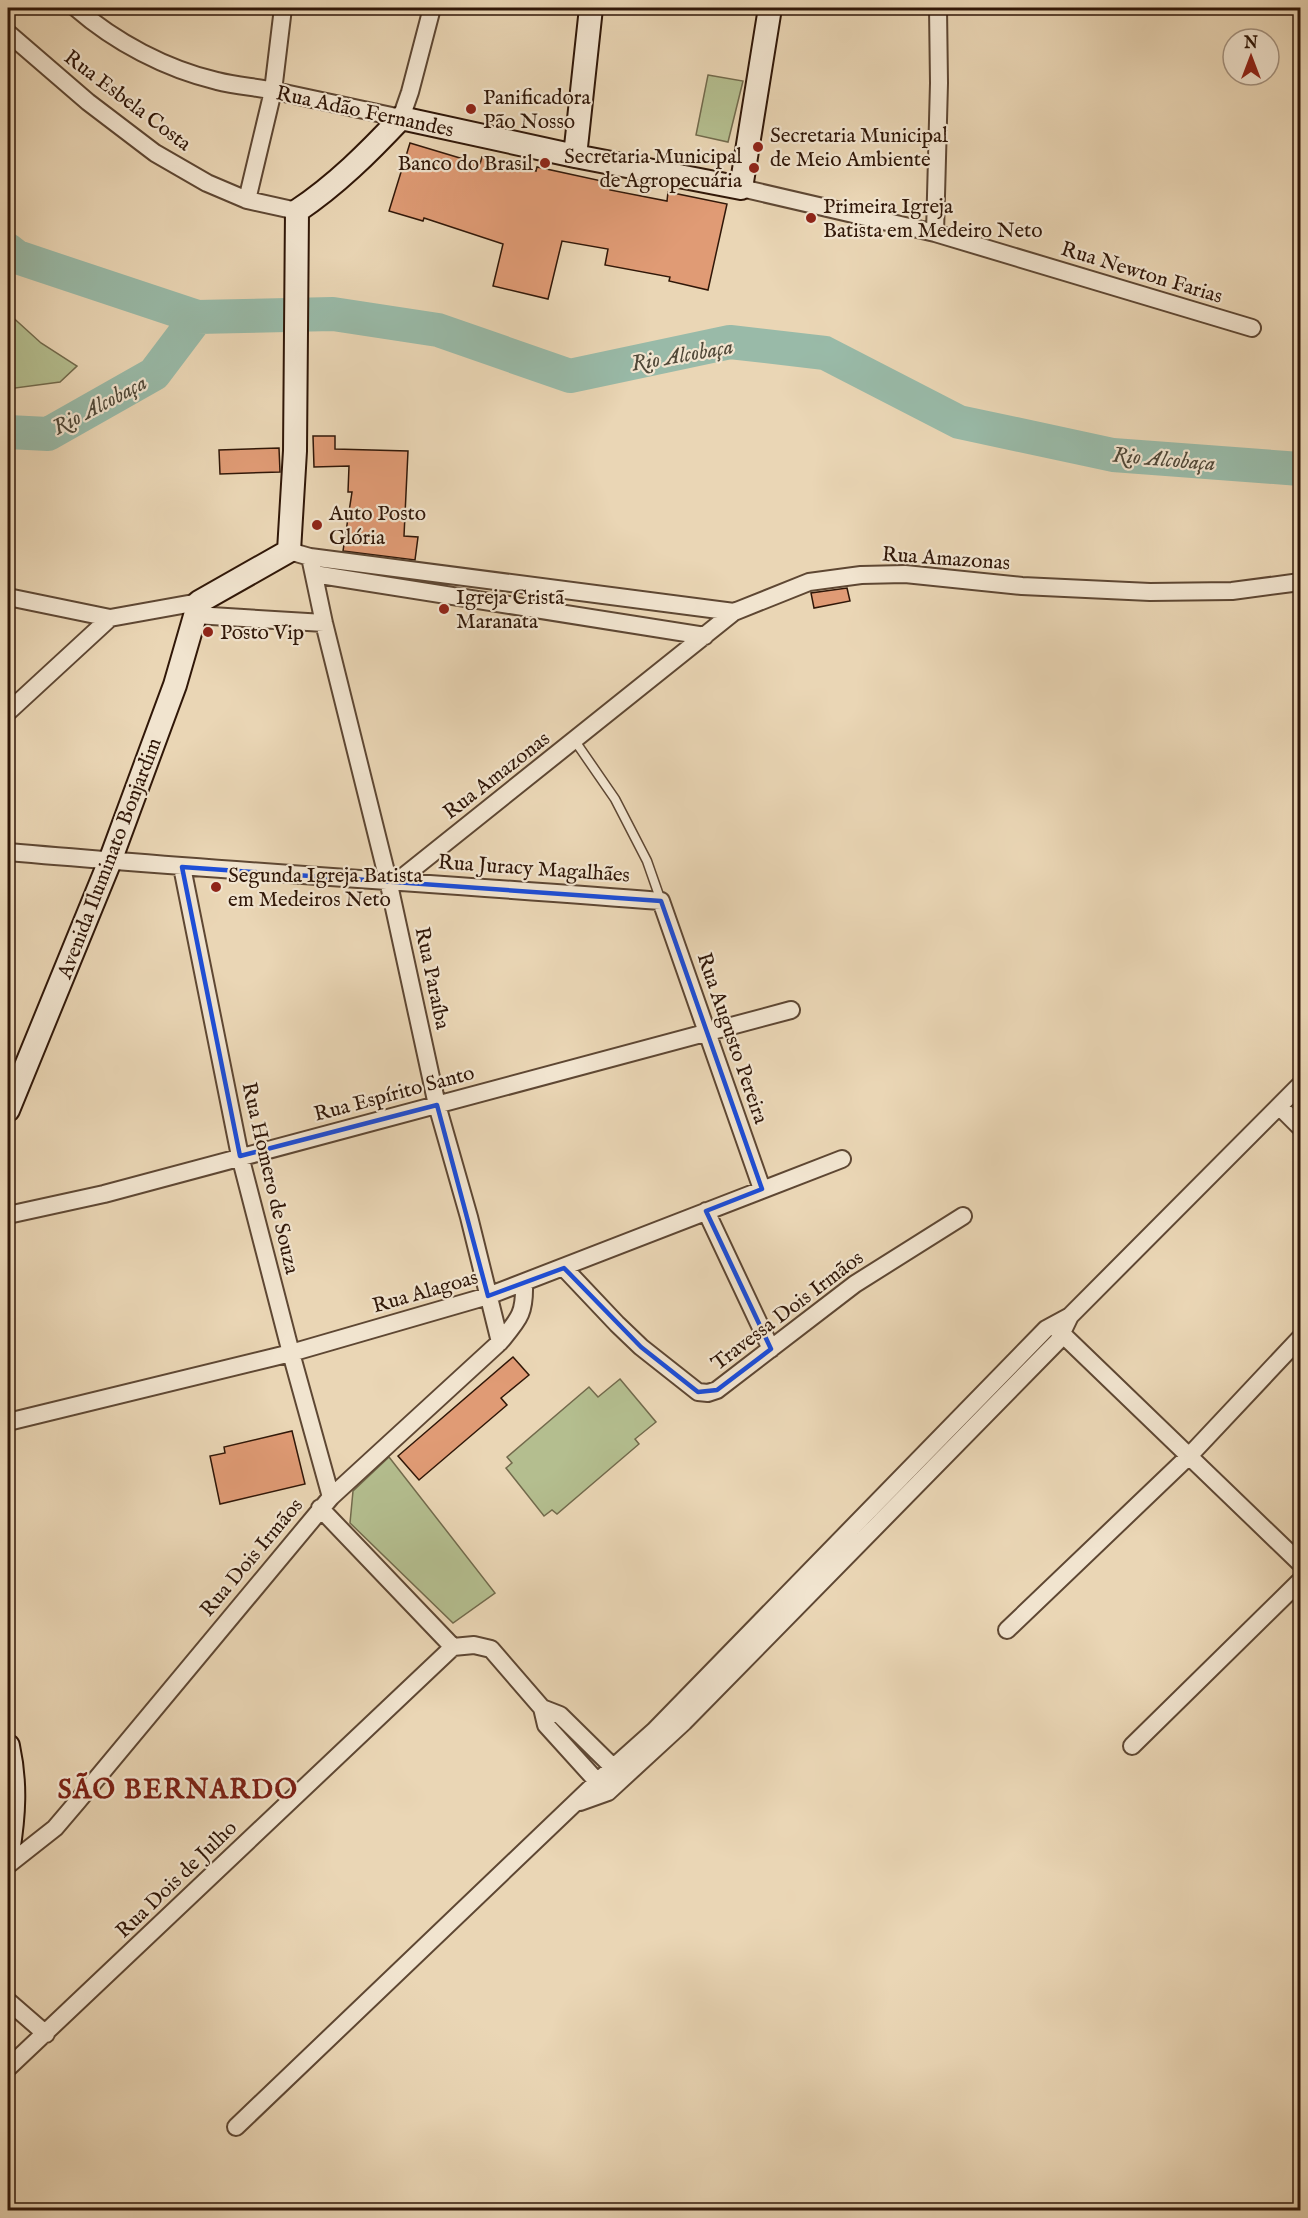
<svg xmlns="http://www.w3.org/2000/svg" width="1308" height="2218" font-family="'IM FELL English',serif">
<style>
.green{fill:#b4be8f;stroke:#726a4c;stroke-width:1.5}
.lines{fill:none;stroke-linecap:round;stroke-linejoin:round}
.river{stroke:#99baa8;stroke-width:34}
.building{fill:#e09b75;stroke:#301708;stroke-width:1.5}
.lane-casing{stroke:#5e4733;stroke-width:11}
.street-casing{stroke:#5e4733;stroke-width:20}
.secondary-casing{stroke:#301708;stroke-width:26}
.lane{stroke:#f1e4cf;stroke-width:8}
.street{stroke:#f1e4cf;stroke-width:16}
.secondary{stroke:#f1e4cf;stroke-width:22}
.marked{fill:none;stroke:#1d4ed8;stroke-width:4.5;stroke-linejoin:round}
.poi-dot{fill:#8f2418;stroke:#f1e4cf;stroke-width:2}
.labels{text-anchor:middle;stroke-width:4.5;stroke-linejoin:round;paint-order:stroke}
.poi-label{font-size:21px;fill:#301708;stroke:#f1e4cf;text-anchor:start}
.street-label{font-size:21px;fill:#301708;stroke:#f1e4cf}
.water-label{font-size:22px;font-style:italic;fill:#504838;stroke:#f1e4cf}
.district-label{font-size:27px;font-weight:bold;letter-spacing:1.5px;fill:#7a1f14;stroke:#f1e4cf}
</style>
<rect width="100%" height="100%" fill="#ead6b5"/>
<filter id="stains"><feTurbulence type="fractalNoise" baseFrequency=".00333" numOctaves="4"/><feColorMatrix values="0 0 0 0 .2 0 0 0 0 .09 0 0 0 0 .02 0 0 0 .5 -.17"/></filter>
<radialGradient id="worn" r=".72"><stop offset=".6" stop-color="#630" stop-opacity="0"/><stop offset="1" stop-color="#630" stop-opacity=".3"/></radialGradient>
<path class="green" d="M708,75L743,81L728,142L696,135Z
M8,313L41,343L77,366L60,382L8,389Z
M620,1379L656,1422L635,1439L639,1444L557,1514L552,1510L544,1516L506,1468L512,1463L507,1457L589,1387L598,1397Z
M389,1457L495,1593L453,1623L350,1523L353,1491Z"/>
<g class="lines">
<path class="river" d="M8,250L17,257L197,317
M8,432L48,434L154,374L197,317L333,314L438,330L570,376L730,342L825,353L959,422L1113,455L1300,469"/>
</g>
<path class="building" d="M410,143L480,164L482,157L536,171L537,167L611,183L610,190L667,201L668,192L727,204L708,290L669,281L670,277L605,265L608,249L562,241L548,299L493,286L503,244L424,218L423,221L389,211Z
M313,436H335V449L408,451L404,536L418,537L415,560L343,551L352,492H348L349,466L314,467Z
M279,448L280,472L220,474L219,450Z
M847,588L850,601L814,608L811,593Z
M513,1357L529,1375L501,1398L507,1405L419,1480L398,1456Z
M292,1431L305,1484L220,1504L210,1456L225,1453L224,1447Z"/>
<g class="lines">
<defs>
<path id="lane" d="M575,741L615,799L647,861L661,901"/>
<path id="street" d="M76,8C115,42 166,69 217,81C236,86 256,87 275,91C317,100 359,109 401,118L410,92L432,8
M8,33L88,102L155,153L207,183L247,200L297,211
M741,188L935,233L1252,328
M247,200L273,91L283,8
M935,233L939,83L938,8
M289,551L310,557L324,623L388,880L437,1105L469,1217L500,1342
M310,557L734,612
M314,574L705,636
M8,597L110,618L199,602
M195,615L324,623
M8,712L110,618
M8,852C225,871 443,884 661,901L762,1189
M182,867L240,1156L291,1353L331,1497
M399,880L734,612L809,582L861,575L905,574L1022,586L1150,592L1232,591L1300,582
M1280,1107L1300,1127
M706,1211L771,1349
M8,1215L104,1194L791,1010
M564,1268L617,1324L641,1347L698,1392L708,1393L717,1390L855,1284L963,1216
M1055,1327L1300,1563
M8,1422L291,1353L488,1296L842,1159
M320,1508L453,1647
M1007,1630L1190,1455L1300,1338
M453,1647L474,1645L491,1649L542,1708L560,1715L621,1775
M542,1708L546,1725L604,1789
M1132,1746L1300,1581
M580,1802L608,1792L684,1722L1058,1341L1070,1316
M8,1865L55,1828L78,1801L331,1497L500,1342C519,1319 525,1314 524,1283
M8,2001L46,2034
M8,2068L453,1647
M236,2127L598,1781L654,1731L1046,1329L1070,1316L1300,1085"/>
<path id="secondary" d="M575,156L591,8
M8,1110L110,861L175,685L199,602L289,551L295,451L297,211C336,185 369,152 401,118L575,156L741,188L770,8
M8,1746C16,1783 14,1815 8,1852"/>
</defs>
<use href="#lane" class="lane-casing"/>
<use href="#street" class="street-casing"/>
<use href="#secondary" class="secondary-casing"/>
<use href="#lane" class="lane"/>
<use href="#street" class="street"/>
<use href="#secondary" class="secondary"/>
</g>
<path class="marked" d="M182,867L661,901L762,1189L706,1211L771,1349L717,1390L698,1392L641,1347L564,1268L488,1296L437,1105L240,1156Z"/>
<g class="poi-dot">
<circle cx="471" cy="109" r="6"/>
<circle cx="758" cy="147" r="6"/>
<circle cx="545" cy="163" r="6"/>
<circle cx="754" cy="168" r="6"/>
<circle cx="811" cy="218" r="6"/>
<circle cx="317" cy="525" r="6"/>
<circle cx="444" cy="609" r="6"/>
<circle cx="208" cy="632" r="6"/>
<circle cx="216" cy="887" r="6"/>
</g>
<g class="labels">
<g class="poi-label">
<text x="483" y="104">Panificadora<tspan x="483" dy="24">Pão Nosso</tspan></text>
<text x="770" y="142">Secretaria Municipal<tspan x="770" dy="24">de Meio Ambiente</tspan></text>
<text x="742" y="163" text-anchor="end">Secretaria Municipal<tspan x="742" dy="24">de Agropecuária</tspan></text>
<text x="533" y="170" text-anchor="end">Banco do Brasil</text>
<text x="823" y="213">Primeira Igreja<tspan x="823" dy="24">Batista em Medeiro Neto</tspan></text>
<text x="329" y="520">Auto Posto<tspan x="329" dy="24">Glória</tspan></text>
<text x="456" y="604">Igreja Cristã<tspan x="456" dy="24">Maranata</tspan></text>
<text x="220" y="639">Posto Vip</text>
<text x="228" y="882">Segunda Igreja Batista<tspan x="228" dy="24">em Medeiros Neto</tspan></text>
</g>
<g class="street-label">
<text transform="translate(128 100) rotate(37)" y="7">Rua Esbela Costa</text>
<text transform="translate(365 111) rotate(12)" y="7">Rua Adão Fernandes</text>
<text transform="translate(1142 272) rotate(17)" y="7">Rua Newton Farias</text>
<text transform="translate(946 558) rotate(4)" y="7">Rua Amazonas</text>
<text transform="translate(496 775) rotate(-38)" y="7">Rua Amazonas</text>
<text transform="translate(109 858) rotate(-69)" y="7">Avenida Iluminato Bonjardim</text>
<text transform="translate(534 868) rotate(4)" y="7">Rua Juracy Magalhães</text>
<text transform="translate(433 978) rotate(78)" y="7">Rua Paraíba</text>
<text transform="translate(733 1038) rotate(71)" y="7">Rua Augusto Pereira</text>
<text transform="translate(394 1093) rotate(-15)" y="7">Rua Espírito Santo</text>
<text transform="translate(271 1178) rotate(77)" y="7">Rua Homero de Souza</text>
<text transform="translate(425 1291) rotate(-16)" y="7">Rua Alagoas</text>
<text transform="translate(787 1310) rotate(-37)" y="7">Travessa Dois Irmãos</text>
<text transform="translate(251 1557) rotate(-50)" y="7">Rua Dois Irmãos</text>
<text transform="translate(176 1879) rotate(-44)" y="7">Rua Dois de Julho</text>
</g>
<g class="water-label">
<text transform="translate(682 354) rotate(-10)" y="8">Rio Alcobaça</text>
<text transform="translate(99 404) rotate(-28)" y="8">Rio Alcobaça</text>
<text transform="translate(1164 458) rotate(5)" y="8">Rio Alcobaça</text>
</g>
<g class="district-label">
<text x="178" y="1798">SÃO BERNARDO</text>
</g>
</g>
<rect width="1308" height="2218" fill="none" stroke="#ead6b5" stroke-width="30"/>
<rect x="9" y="9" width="1290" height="2200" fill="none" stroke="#301708" stroke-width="3"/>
<rect x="15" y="15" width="1278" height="2188" fill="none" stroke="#301708" stroke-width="1.5"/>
<g transform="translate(1251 57)"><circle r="28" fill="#f1e4cf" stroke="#a4927f" stroke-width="1.5"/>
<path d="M0-4.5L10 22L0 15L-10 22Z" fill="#8f2418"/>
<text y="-9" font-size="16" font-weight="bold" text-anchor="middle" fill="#301708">N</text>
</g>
<rect width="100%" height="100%" filter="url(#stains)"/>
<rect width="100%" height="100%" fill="url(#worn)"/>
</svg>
